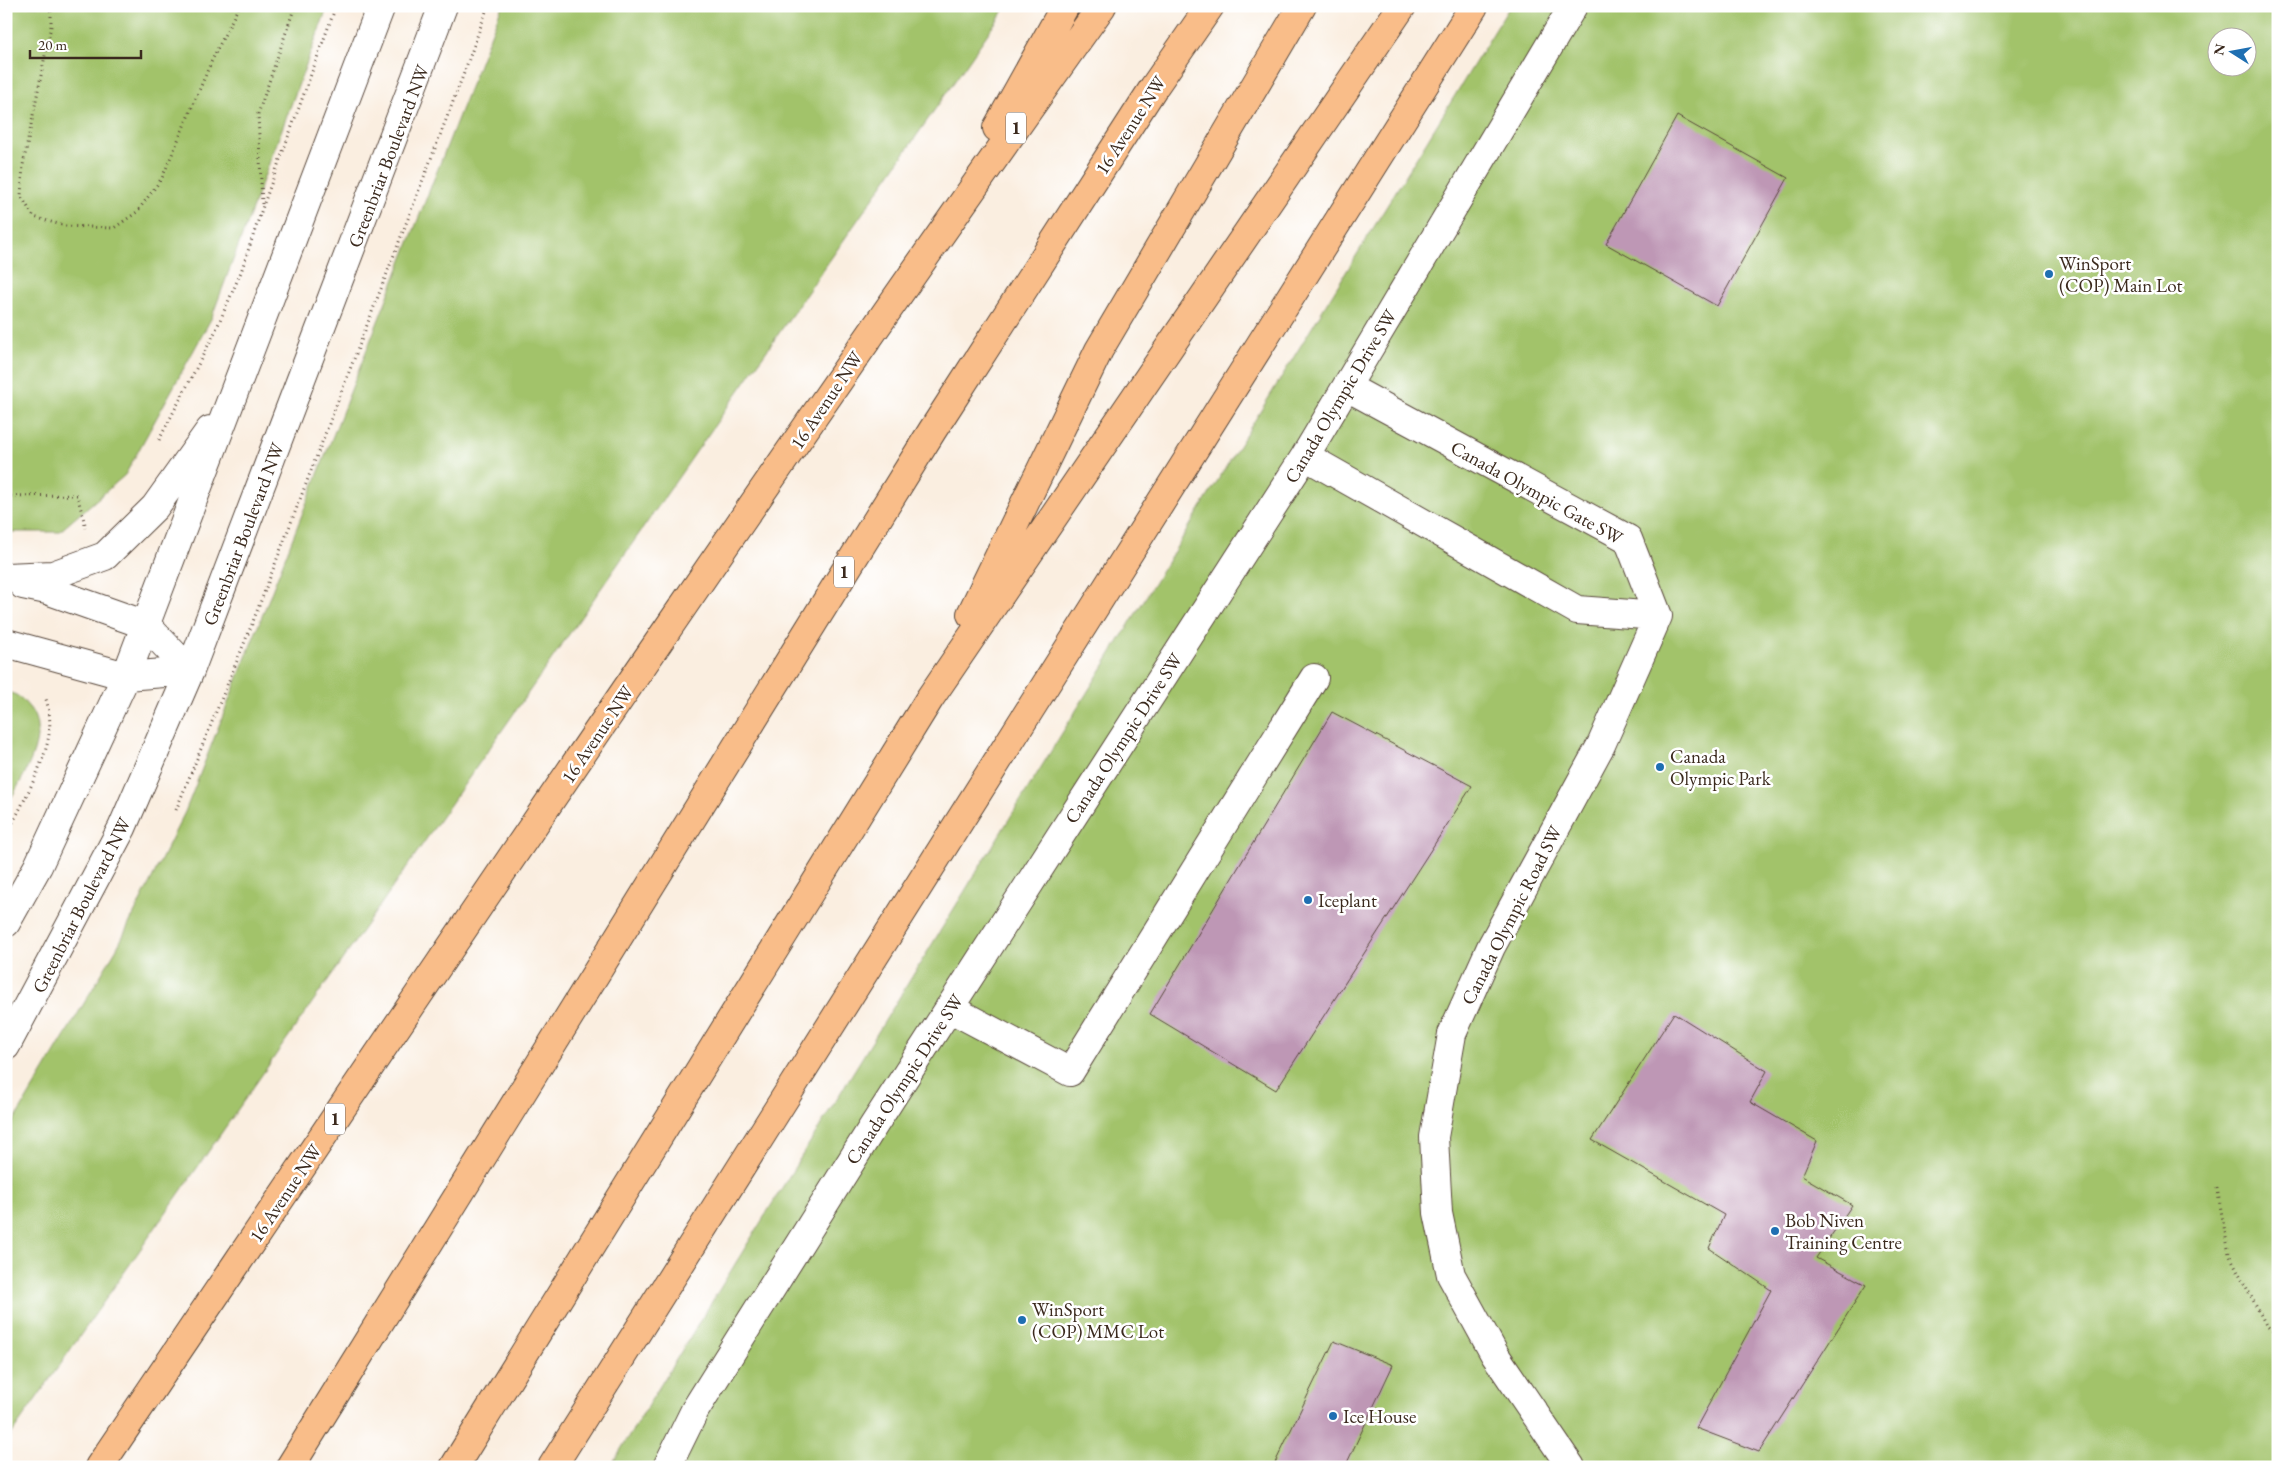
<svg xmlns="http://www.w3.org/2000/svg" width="2284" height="1473" font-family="'EB Garamond',serif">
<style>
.green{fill:#a2c36b;stroke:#6e7644;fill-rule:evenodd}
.building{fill:#be97b5}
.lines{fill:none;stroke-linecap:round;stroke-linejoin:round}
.minor-casing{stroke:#58473b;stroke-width:30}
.highway-casing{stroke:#58473b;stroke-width:30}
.path{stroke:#58473b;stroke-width:3;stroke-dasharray:1 4;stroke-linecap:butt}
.minor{stroke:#fff;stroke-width:28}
.highway{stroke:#f9bd89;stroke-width:28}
.poi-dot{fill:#1f6fb2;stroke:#fff;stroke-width:2}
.labels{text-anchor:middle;stroke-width:5;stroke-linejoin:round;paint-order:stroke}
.shield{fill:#fff;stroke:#766a62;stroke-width:1}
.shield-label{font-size:18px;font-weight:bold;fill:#3b2a1e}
.street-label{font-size:19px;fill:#3b2a1e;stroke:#fff}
.poi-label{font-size:19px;fill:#3b2a1e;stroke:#fff;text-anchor:start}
</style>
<rect width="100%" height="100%" fill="#fff"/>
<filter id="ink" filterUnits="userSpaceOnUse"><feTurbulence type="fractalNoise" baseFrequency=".02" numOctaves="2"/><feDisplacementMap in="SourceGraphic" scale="10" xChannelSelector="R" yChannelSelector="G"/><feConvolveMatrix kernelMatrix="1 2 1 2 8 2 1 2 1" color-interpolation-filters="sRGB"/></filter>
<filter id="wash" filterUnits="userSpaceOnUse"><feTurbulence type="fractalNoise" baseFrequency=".0096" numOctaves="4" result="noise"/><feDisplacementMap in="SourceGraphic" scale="20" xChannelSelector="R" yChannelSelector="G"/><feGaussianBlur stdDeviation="1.12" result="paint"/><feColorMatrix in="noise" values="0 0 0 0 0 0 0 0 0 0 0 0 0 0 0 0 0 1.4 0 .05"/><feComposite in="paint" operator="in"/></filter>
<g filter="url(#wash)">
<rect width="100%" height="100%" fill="#faeee0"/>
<path class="green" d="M6,6H328L211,319L125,475L59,532H6Z
M502,6H1007L6,1442V1134L117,948L185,812Z
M1510,6H2278V1467H610ZM2216,38H2246V68H2216Z
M6,692C18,694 21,698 28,706C53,734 21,780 6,807Z"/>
<g id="blocks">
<path class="building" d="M1677,116L1788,178L1717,306L1606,244Z
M1332,712L1472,786L1276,1090L1150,1014Z
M1674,1013L1767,1071L1750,1102L1817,1141L1802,1176L1852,1205L1816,1258L1866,1285L1759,1452L1696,1428L1771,1290L1709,1248L1724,1215L1592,1140Z
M1334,1341L1393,1365L1345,1467H1273Z"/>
</g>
</g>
<g filter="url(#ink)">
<use href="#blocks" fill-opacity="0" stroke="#58473b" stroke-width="1"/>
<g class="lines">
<defs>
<path id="minor" d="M1347,387L1628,539L1658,616
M1305,456L1577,610L1658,616
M6,577L53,575L105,556L155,507L210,430
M23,585L47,590L146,625L190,671
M6,643L126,676L190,671
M6,923L38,866L126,676L381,6
M949,1008L1070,1072L1314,678
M6,1046L122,828L190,671L443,6
M667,1467L695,1410L874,1125L1305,456L1573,6
M1571,1467L1495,1355L1451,1275L1438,1213L1434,1137L1452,1034L1491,947L1601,745L1658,616"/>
<path id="highway" d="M997,128L1065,6
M971,614L1099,350L1302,6
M99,1467C430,978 759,487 1102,6
M290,1467L932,431L1154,87L1210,6
M454,1467L930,698L1402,6
M552,1467L1474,6"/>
</defs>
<use href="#minor" class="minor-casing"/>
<use href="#highway" class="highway-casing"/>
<path class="path" d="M51,6V26L23,165L21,196L34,217L65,226L114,228L137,212L162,178L212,60L239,6
M262,204L258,114L295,6
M159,440L215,332L241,272L263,206L336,6
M6,496L77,495L86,528
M176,810L252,624L464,73L488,6
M6,836C19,810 46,762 49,734C51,721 49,708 45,696
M2217,1188L2229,1254L2266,1325L2278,1336"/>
<use href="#minor" class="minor"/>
<use href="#highway" class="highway"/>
</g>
</g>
<g class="poi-dot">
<circle cx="2049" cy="274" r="5"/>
<circle cx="1660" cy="767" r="5"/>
<circle cx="1308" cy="900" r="5"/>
<circle cx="1775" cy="1231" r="5"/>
<circle cx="1022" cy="1320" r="5"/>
<circle cx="1333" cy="1416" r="5"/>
</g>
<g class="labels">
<g class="shield">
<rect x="1006" y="112.5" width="20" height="31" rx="4"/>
<rect x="834" y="556.5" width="20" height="31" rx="4"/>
<rect x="325" y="1103.5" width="20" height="31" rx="4"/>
</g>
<g class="shield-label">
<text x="1016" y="134">1</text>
<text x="844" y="578">1</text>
<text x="335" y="1125">1</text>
</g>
<g class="street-label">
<text transform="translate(1130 125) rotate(-57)" y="7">16 Avenue NW</text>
<text transform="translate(388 156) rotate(-69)" y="7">Greenbriar Boulevard NW</text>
<text transform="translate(1340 396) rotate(-59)" y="7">Canada Olympic Drive SW</text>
<text transform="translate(826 400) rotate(-56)" y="7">16 Avenue NW</text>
<text transform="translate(1537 492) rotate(29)" y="7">Canada Olympic Gate SW</text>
<text transform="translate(243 534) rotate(-69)" y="7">Greenbriar Boulevard NW</text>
<text transform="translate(597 734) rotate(-56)" y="7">16 Avenue NW</text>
<text transform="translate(1123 738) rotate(-57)" y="7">Canada Olympic Drive SW</text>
<text transform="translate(81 905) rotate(-63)" y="7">Greenbriar Boulevard NW</text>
<text transform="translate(1511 915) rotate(-63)" y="7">Canada Olympic Road SW</text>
<text transform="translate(904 1079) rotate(-57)" y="7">Canada Olympic Drive SW</text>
<text transform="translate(285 1193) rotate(-56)" y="7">16 Avenue NW</text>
</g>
<g class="poi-label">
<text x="2059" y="270">WinSport<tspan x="2059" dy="22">(COP) Main Lot</tspan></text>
<text x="1670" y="763">Canada<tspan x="1670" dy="22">Olympic Park</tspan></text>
<text x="1318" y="907">Iceplant</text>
<text x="1785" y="1227">Bob Niven<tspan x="1785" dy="22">Training Centre</tspan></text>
<text x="1032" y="1316">WinSport<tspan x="1032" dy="22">(COP) MMC Lot</tspan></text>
<text x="1343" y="1423">Ice House</text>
</g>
</g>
<rect width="2284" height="1473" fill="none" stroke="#fff" stroke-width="25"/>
<g transform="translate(2232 52) rotate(281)"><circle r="24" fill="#ffffff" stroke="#b1aaa5"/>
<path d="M0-4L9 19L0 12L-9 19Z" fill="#1f6fb2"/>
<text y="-8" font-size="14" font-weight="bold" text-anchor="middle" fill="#3b2a1e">N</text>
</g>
<path d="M30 50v8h111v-8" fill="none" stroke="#3b2a1e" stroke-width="2.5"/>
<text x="38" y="50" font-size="15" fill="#3b2a1e" stroke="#ffffff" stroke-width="4" paint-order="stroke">20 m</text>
</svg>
